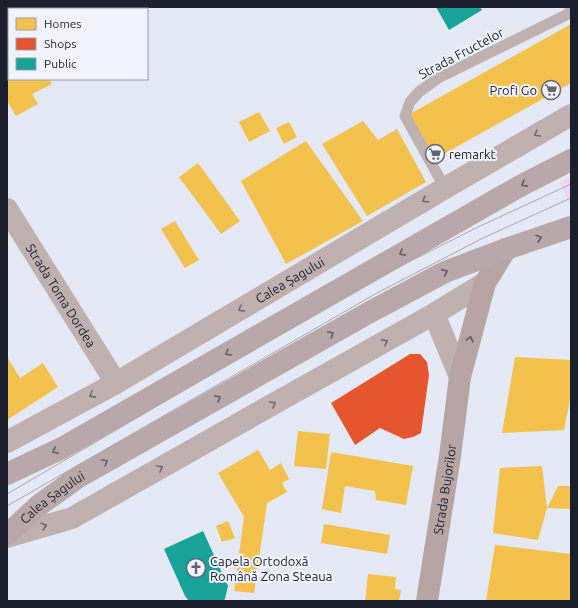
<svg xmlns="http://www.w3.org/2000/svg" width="578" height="608" font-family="Ubuntu,sans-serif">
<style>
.green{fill:#f0d5f7}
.homes{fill:#f2c14e}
.shops{fill:#e4572e}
.public{fill:#17a398}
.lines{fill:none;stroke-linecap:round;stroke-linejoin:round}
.lane{stroke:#bfb1b0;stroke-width:11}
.street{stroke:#bfb1b0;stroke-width:22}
.secondary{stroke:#b7a5a4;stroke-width:22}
.primary{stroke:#b9a8a9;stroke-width:22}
.tram{stroke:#aba7ab;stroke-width:1}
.oneway{stroke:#6c686e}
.oneway2{stroke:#625d64}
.oneway3{stroke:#615b62}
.labels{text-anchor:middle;stroke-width:4;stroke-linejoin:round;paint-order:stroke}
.street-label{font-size:13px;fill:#1a1f2c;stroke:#f0f3fb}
.poi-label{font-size:13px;fill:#1a1f2c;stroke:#f0f3fb;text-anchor:start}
</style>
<rect width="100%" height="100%" fill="#e4e9f5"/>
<path class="green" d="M571,177V207L560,183Z"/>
<path class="homes" d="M571,24V83L433,160L408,115Z
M9,36V79H49L52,84L32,94L38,104L16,116L7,101V37Z
M259,112L270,131L249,142L239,122Z
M363,121L378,140L397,129L426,182L367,216L322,144Z
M289,122L297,137L284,144L276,128Z
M306,141L363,221L286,264L241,181Z
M198,163L240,221L221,234L179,177Z
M175,221L199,260L185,268L161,229Z
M7,357L20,378L43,363L58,387L7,420Z
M515,357L571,360V395L564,430L502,433Z
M298,431L330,434L326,469L294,466Z
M258,450L270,470L281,463L289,479L282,483L287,492L267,503L254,593L234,591L244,517L218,473Z
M331,452L413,466L406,505L376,500L375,491L345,486L341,513L322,509Z
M542,466L547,508L558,486H571V509L547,508L538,540L493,533L500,468Z
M228,521L235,538L222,542L216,526Z
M324,524L390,535L387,554L321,543Z
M495,545L571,554V601H486Z
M368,574L396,577L395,589L401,590L399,601H365Z"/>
<path class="shops" d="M410,354H420L427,362L429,375L421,433L413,437L404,439L380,428L355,445L331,403Z"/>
<path class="public" d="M436,7H480L482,10L449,30Z
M203,531L228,586L225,599L223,601H189L185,596L164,549Z"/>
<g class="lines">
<path class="lane" d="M445,188L405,116L410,102L419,92L438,78L568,14L571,9"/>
<g class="street">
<path id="s1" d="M7,209L116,383"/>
<path d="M434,314L460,377"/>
<path id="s2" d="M7,442L116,383L445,188L571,115"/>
<path d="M7,537L72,518L284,398L434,314L485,283"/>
</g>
<path class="secondary" id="s3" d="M427,601L450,456L460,377L485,283L506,249"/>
<g class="primary">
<path d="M7,474L62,448L485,206L522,185L571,160"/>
<path id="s4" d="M7,535L38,506L77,478L370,312L445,272L506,249L571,227"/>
</g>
<path class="tram" d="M7,494L369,282L478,227L571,184
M7,506L377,293L483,238L571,198"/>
</g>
<defs><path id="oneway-chevron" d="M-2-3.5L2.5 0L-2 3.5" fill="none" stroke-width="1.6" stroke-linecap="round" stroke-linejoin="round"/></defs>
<g class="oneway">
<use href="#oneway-chevron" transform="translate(537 134) rotate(150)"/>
<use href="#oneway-chevron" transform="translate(425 200) rotate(149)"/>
<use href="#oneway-chevron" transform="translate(241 309) rotate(149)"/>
<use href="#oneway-chevron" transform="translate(385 342) rotate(-29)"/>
<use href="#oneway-chevron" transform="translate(92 395) rotate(151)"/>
<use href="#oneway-chevron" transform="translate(273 404) rotate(-30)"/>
<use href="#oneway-chevron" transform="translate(160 468) rotate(-30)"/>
<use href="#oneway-chevron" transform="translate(44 526) rotate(-16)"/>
</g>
<g class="oneway2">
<use href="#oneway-chevron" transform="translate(524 184) rotate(152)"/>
<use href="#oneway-chevron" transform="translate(539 238) rotate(-18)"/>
<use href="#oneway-chevron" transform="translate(402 253) rotate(150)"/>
<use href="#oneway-chevron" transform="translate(445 272) rotate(-24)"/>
<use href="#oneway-chevron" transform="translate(331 334) rotate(-30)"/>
<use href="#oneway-chevron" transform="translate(228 353) rotate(150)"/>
<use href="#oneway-chevron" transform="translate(218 398) rotate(-30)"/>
<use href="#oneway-chevron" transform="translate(55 451) rotate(155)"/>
<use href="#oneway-chevron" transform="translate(105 462) rotate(-30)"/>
</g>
<use class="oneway3" href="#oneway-chevron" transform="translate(470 339) rotate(-75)"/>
<defs>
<symbol id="supermarket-ring" viewBox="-11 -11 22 22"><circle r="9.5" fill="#f0f3fb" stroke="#616672" stroke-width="1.5"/><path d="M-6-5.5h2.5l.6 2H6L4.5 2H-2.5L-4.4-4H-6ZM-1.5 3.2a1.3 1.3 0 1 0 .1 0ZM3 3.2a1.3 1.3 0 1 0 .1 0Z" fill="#616672"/></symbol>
<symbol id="church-ring" viewBox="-11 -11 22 22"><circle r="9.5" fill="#f0f3fb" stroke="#616672" stroke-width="1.5"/><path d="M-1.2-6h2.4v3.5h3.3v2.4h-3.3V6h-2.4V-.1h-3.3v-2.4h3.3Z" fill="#616672"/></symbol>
</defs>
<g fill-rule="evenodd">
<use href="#supermarket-ring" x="540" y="79" width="22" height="22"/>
<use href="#supermarket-ring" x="424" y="143" width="22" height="22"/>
<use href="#church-ring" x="185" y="557" width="22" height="22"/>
</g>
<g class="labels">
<g class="street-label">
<text transform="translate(461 53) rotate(-28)" y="5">Strada Fructelor</text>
<text dy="5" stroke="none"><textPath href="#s2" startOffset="326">Calea Șagului</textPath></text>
<text dy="5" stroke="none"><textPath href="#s1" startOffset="102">Strada Toma Dordea</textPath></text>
<text dy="5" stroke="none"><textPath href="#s3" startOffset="113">Strada Bujorilor</textPath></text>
<text dy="5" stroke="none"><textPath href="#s4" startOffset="59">Calea Șagului</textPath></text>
</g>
<g class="poi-label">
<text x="537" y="95" text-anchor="end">Profi Go</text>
<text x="449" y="159">remarkt</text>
<text x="210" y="566">Capela Ortodoxă<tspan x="210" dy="15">Română Zona Steaua</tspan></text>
</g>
</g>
<rect width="578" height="608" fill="none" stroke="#1a1f2c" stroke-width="16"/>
<rect x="8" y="8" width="140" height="72" fill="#f0f3fb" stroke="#9a9ea8"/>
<rect x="16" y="18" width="20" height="12" fill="#f2c14e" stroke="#9a9ea8"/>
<text x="44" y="28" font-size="12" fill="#1a1f2c">Homes</text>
<rect x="16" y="38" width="20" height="12" fill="#e4572e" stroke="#9a9ea8"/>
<text x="44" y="48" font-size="12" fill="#1a1f2c">Shops</text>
<rect x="16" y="58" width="20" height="12" fill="#17a398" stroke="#9a9ea8"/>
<text x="44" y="68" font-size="12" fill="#1a1f2c">Public</text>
</svg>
